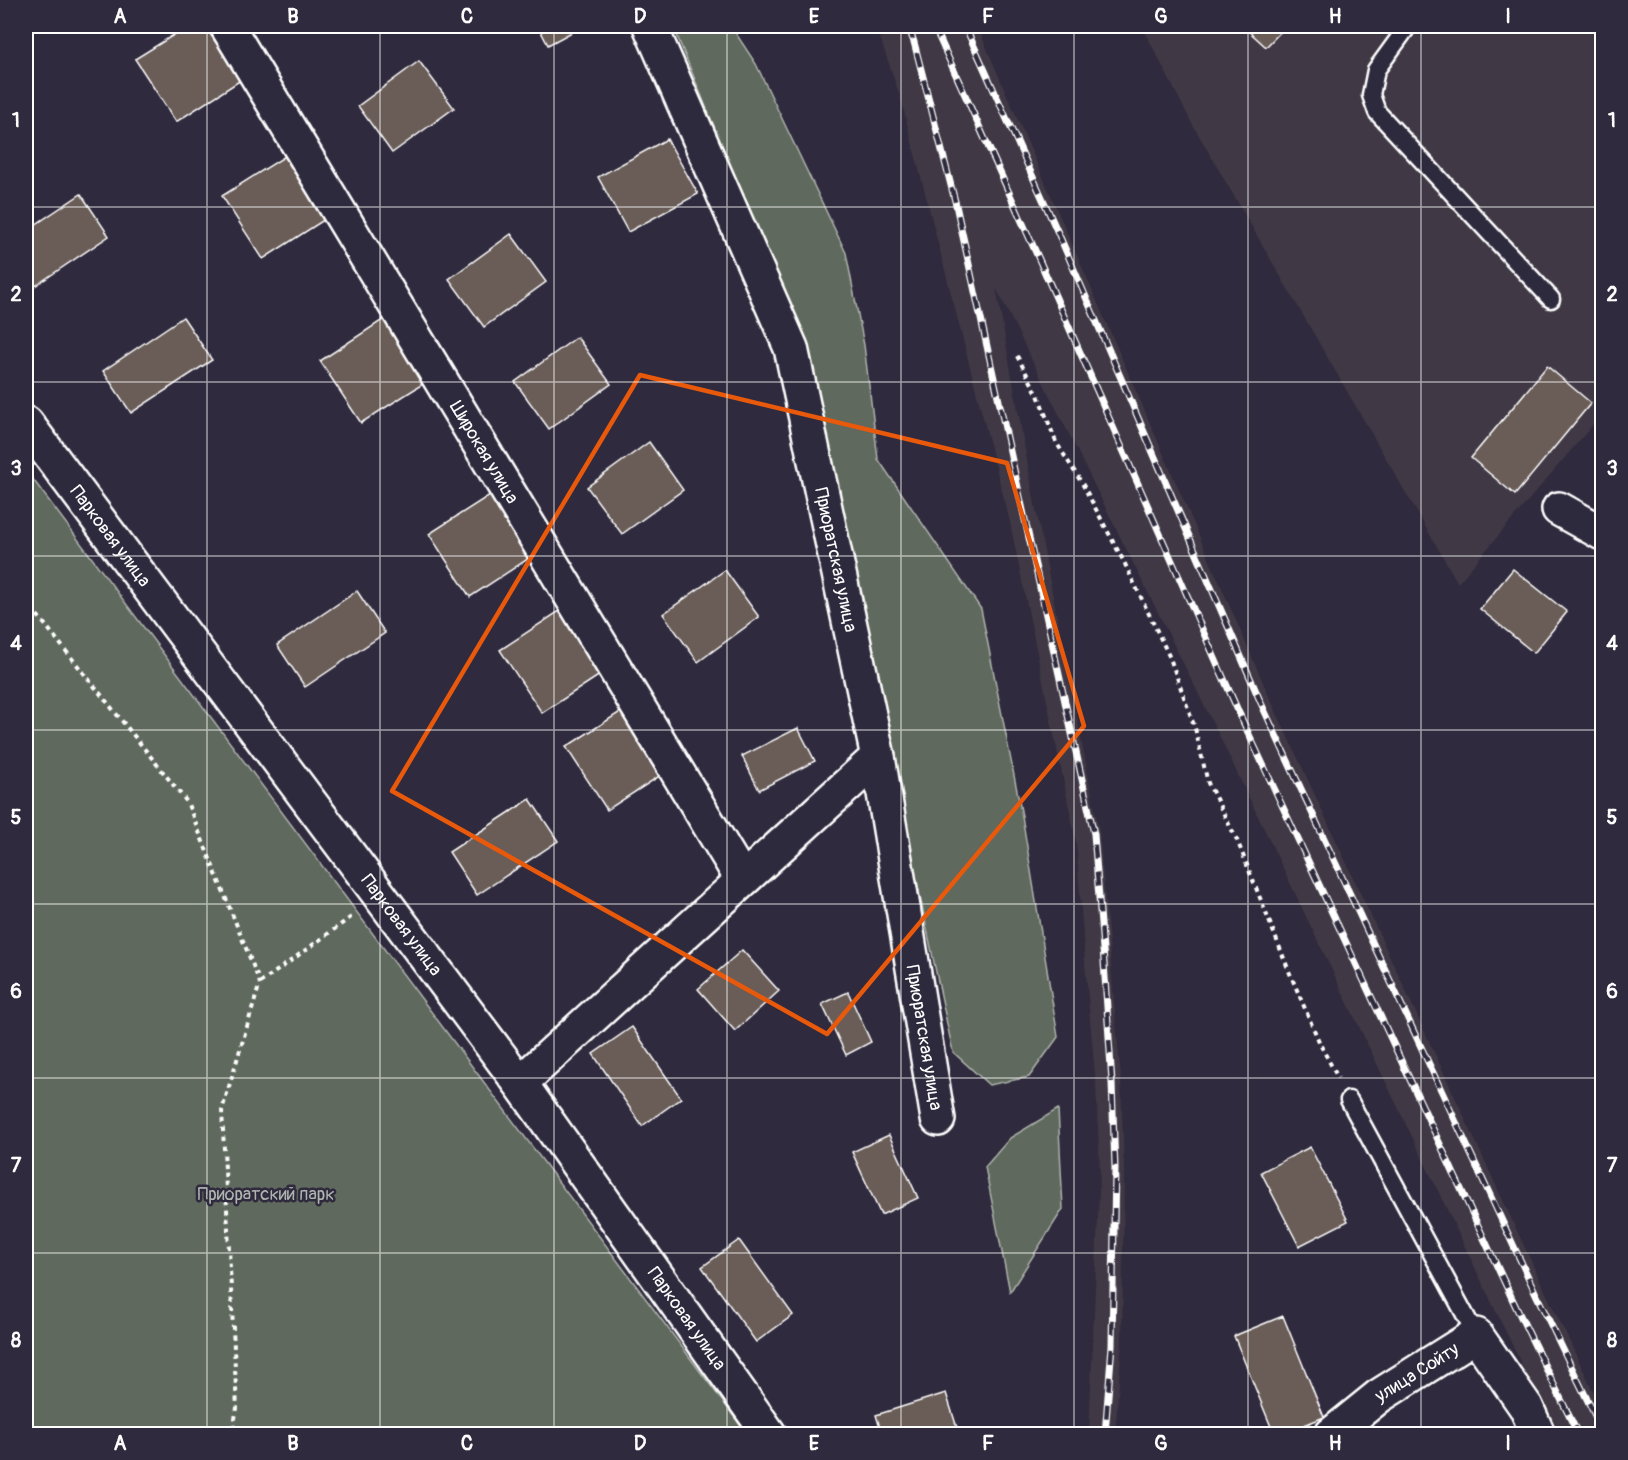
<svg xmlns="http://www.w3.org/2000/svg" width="1628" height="1460" font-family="Pangolin,sans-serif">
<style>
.built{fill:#413945}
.green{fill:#5f695d;stroke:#afb4ae;stroke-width:1.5}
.building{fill:#6a5d59;stroke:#fff;stroke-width:1.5}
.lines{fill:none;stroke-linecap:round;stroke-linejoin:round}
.lane-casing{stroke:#fff;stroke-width:21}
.street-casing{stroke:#fff;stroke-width:38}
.path{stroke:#fff;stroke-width:4;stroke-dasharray:4.5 4.5;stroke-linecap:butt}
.lane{stroke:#2f2a3d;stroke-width:16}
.street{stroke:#2f2a3d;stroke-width:33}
.rail-casing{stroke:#fff;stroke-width:7}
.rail{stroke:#2f2a3d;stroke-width:4.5;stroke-dasharray:14;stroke-linecap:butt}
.marked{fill:none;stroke:#e8590c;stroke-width:4.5;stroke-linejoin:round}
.grid{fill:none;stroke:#fff;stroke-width:1.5;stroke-opacity:0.55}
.labels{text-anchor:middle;stroke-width:5;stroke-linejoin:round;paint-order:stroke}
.street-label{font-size:18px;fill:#fff;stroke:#2f2a3d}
.park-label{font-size:18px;fill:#afb4ae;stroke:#2f2a3d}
.neatline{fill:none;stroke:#fff;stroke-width:2}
.grid-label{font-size:20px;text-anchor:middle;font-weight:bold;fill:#fff}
</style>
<rect width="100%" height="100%" fill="#2f2a3d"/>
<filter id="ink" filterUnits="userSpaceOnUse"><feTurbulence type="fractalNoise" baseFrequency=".0167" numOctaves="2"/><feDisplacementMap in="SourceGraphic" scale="12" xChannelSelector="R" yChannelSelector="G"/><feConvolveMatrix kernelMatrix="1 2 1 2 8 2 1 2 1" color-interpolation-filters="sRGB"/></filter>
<g filter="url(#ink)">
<path class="built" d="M876,26H977L1268,694L1545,1291L1602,1409V1434H1555L1215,727L996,288L1035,505L1099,831L1121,1080L1124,1168L1122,1341L1115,1434H1089L1100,1169L1096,1085L1085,964L1076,841L1009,518L900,96Z
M1142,26H1602V414L1458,583L1190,120Z"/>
<path class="green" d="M673,26H731L756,64L846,253L864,345L878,459L981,609L1022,816L1058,1037L1029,1077L989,1085L953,1052L803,344Z
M26,470L747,1434H26Z
M1058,1109L1063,1209L1010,1292L985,1167L1010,1138Z"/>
<path class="building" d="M188,26H205L241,80L176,122L135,59Z
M538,26H583L548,45Z
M1243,26H1286L1266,47Z
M419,61L454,108L392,153L358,106Z
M667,139L698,194L628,232L598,177Z
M287,155L327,218L263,259L222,196Z
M81,194L109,236L29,290L26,284V231Z
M511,234L546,282L484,327L449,279Z
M183,317L212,360L131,413L103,371Z
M384,319L426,382L361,423L320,361Z
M577,337L611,384L549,429L515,382Z
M1547,366L1591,403L1515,495L1471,458Z
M649,442L683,490L622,534L587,487Z
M493,493L534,555L470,597L429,534Z
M1513,569L1567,612L1534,653L1480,609Z
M725,570L759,617L698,662L663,614Z
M357,591L385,633L305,687L277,645Z
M564,608L606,671L542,713L500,650Z
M631,705L672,768L607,810L566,747Z
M798,728L815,761L759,790L742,756Z
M530,799L558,841L477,895L449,852Z
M742,950L779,991L735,1031L698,989Z
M848,992L871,1042L846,1055L822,1004Z
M632,1027L681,1098L642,1126L593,1054Z
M889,1135L918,1198L881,1215L852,1152Z
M1310,1147L1348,1221L1299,1246L1261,1172Z
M739,1240L793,1315L756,1342L702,1267Z
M1283,1316L1324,1417L1282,1434H1274L1234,1336Z
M946,1393L959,1434H882L876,1415Z"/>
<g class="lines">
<defs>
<path id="lane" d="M1408,26L1376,70L1371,95L1377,112L1551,299
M1349,1100L1476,1335"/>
<g id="street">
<path id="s1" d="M227,26L742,879"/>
<path id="s2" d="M650,26L791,348L878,757L938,1119"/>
<path id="s3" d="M26,423L520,1083L769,1434"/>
<path d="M1559,509L1602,533"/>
<path d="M520,1083L878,757"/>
<path id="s4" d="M1332,1434L1379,1396L1476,1335L1526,1407L1538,1434"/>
</g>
</defs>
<use href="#lane" class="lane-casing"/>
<use href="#street" class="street-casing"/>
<path class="path" d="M1017,356L1038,395L1056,442L1083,485L1124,562L1170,658L1195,728L1208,783L1237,840L1291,976L1321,1046L1338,1078
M26,601L187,802L260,983L222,1110L237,1408L232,1434
M260,983L354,915"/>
<use href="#lane" class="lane"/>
<use href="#street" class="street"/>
<defs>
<path id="rail" d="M908,26L914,42L956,205L1094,834L1104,962L1112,1083L1115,1168L1112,1345L1105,1434
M934,26L1038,257L1239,713L1516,1307L1578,1434
M965,26L1063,244L1261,703L1536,1294L1602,1430"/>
</defs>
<use href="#rail" class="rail-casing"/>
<use href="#rail" class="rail"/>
</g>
</g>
<path class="marked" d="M640,375L1007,463L1084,726L827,1034L392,791Z"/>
<path class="grid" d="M207,26V1434M380,26V1434M554,26V1434M727,26V1434M901,26V1434M1074,26V1434M1248,26V1434M1421,26V1434M26,207H1602M26,382H1602M26,556H1602M26,730H1602M26,904H1602M26,1078H1602M26,1253H1602"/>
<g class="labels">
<g class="street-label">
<text dy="6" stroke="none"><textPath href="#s1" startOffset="498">Широкая улица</textPath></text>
<text dy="6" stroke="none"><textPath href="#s3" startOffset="141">Парковая улица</textPath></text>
<text dy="6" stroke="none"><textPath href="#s2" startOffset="568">Приоратская улица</textPath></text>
<text dy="6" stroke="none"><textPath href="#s3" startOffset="627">Парковая улица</textPath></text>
<text dy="6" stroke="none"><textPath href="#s2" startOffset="1054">Приоратская улица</textPath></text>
<text dy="6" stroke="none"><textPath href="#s3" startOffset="1113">Парковая улица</textPath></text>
<text dy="6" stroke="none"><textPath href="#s4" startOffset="105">улица Сойту</textPath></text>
</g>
<g class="park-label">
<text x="266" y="1200">Приоратский парк</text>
</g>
</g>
<rect width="1628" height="1460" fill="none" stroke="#2f2a3d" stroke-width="66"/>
<rect x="33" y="33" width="1562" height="1394" class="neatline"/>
<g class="grid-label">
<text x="120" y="23">A</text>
<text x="293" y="23">B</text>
<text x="467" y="23">C</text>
<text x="640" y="23">D</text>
<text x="814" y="23">E</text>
<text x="988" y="23">F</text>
<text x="1161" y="23">G</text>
<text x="1335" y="23">H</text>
<text x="1508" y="23">I</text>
<text x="16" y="127">1</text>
<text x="1612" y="127">1</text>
<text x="16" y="301">2</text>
<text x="1612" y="301">2</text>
<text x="16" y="475">3</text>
<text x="1612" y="475">3</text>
<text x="16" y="650">4</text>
<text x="1612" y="650">4</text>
<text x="16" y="824">5</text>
<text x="1612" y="824">5</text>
<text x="16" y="998">6</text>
<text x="1612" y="998">6</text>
<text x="16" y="1172">7</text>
<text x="1612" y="1172">7</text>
<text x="16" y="1347">8</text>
<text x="1612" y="1347">8</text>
<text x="120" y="1450">A</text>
<text x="293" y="1450">B</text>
<text x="467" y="1450">C</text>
<text x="640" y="1450">D</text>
<text x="814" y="1450">E</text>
<text x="988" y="1450">F</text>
<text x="1161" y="1450">G</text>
<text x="1335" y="1450">H</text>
<text x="1508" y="1450">I</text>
</g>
</svg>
